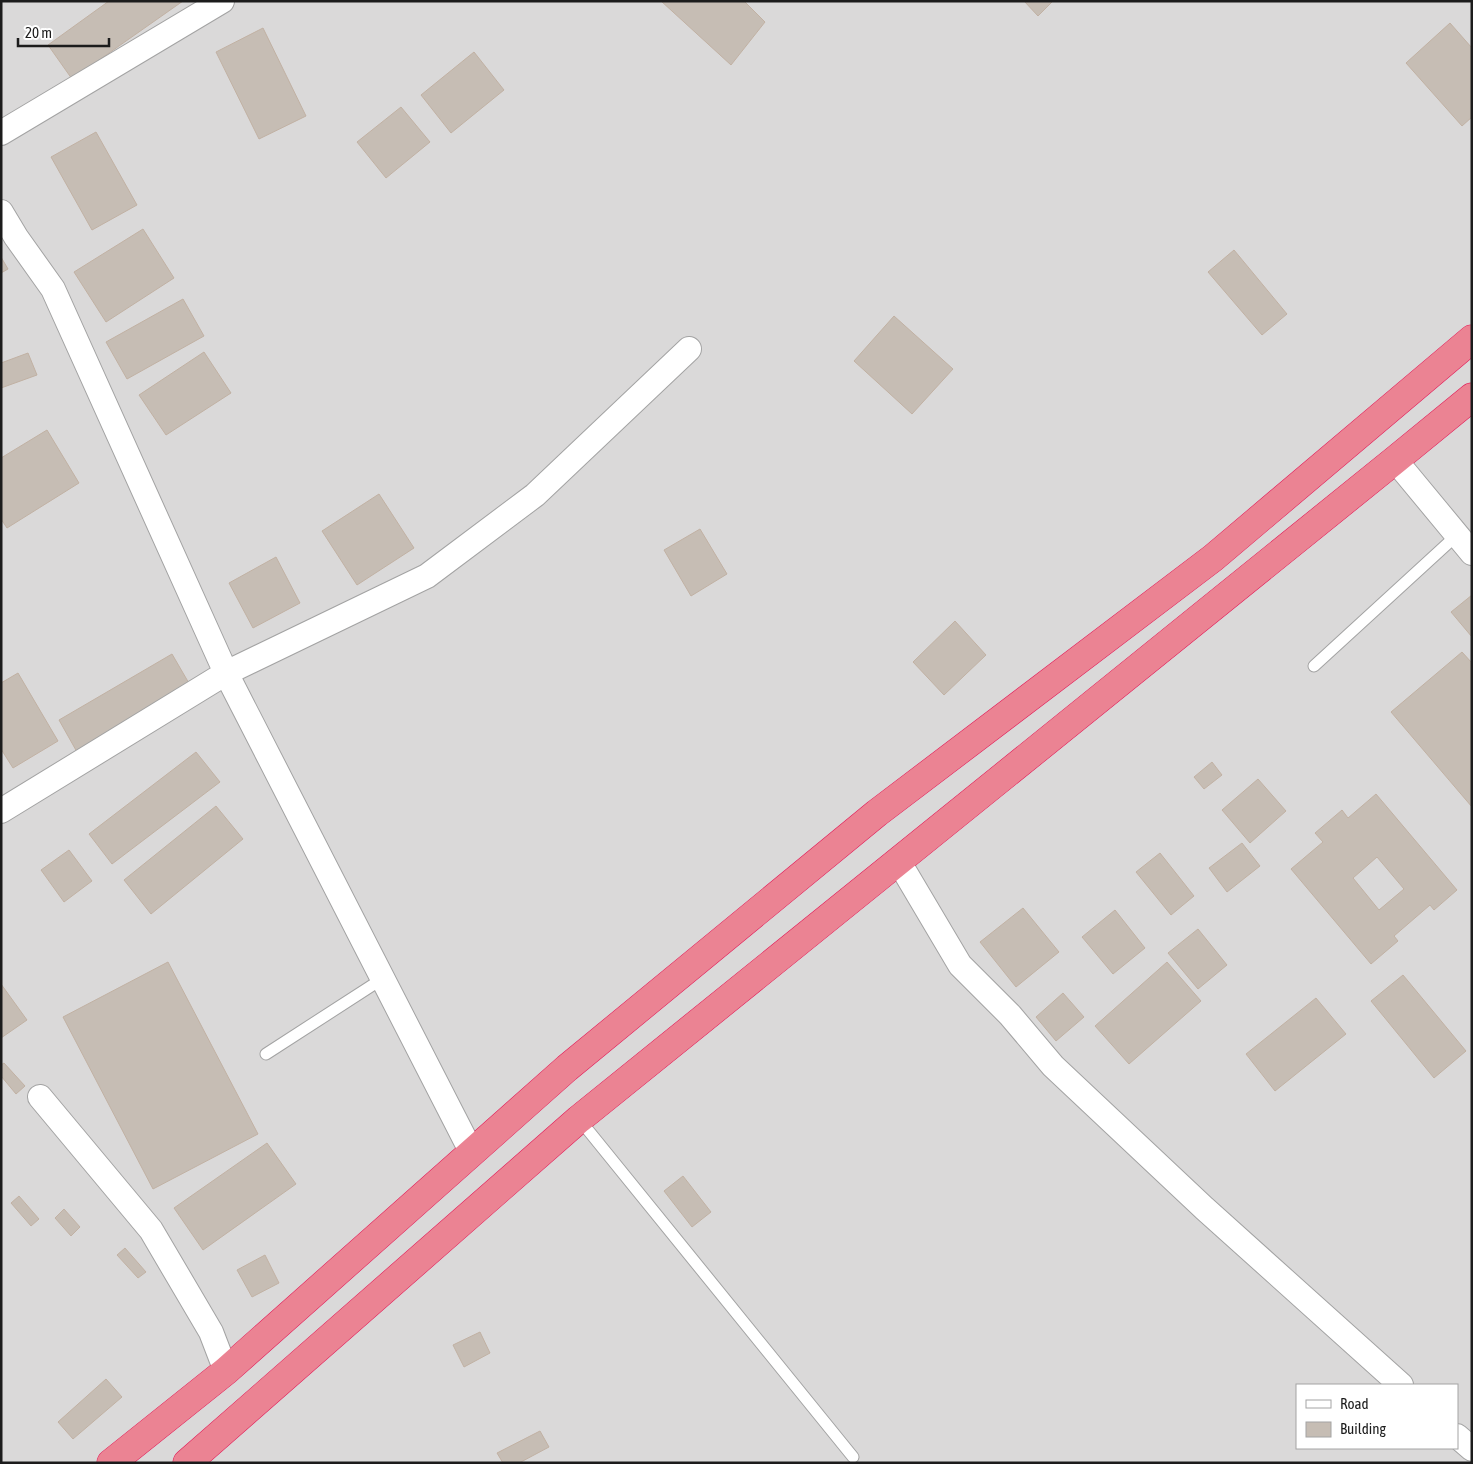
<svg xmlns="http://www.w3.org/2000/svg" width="1473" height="1464" font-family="'Asap Condensed',sans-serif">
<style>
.residential{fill:#dad9d9;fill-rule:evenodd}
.building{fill:#c6bdb4;stroke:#c1b1a3;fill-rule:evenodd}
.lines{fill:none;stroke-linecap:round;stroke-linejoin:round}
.lane-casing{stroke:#a3a3a3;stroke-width:13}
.street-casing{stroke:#a3a3a3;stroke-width:26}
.highway-casing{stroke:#e11957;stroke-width:29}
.lane{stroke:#fff;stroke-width:11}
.street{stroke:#fff;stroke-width:24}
.highway{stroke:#eb8393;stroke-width:28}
</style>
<rect width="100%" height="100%" fill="#eeeae1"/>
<path class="residential" d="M1,1H1472V1463H1ZM1297,1385H1457V1448H1297Z"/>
<path class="building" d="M109,1H183L72,79L48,45Z
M661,1H744L765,22L731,65Z
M1024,1H1053L1038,16Z
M1450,23L1472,48V117L1462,126L1406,63Z
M263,28L306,116L259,139L216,52Z
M474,52L504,90L451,133L421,95Z
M401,107L430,142L386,178L357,142Z
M96,132L137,205L92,230L51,157Z
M143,229L174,278L106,322L74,272Z
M1234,250L1287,314L1262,335L1208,272Z
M1,257L8,269L1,273Z
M183,299L204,336L127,379L106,342Z
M894,316L953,369L912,414L854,361Z
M204,352L231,393L166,435L139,395Z
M28,353L37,375L1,388V363Z
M47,430L79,483L7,528L1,519V458Z
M379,494L414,548L357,585L322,531Z
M700,529L727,574L691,596L664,550Z
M276,557L300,603L253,628L229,583Z
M1472,595V637L1451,612Z
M955,621L986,655L944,695L913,662Z
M1462,652L1472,663V807L1391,712Z
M172,654L190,685L77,752L59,720Z
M18,673L58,741L13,768L1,749V683Z
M196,752L220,782L112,864L89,834Z
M1212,762L1222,775L1204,789L1194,777Z
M1258,779L1286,811L1250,843L1222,810Z
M1376,794L1457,890L1434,910L1430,905L1394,936L1398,941L1371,964L1291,869L1323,842L1315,833L1342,810L1348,818ZM1377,857L1404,889L1379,910L1353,878Z
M216,806L243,839L151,914L124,880Z
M1242,843L1260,866L1227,892L1209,868Z
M69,850L92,881L64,902L41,870Z
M1160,853L1194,896L1171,915L1136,872Z
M1023,908L1059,952L1016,987L980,942Z
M1115,910L1145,948L1113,974L1082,937Z
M1198,929L1227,965L1198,989L1168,953Z
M168,962L258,1134L153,1189L63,1017Z
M1167,962L1201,1001L1129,1064L1095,1026Z
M1403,975L1466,1051L1434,1078L1371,1001Z
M1,984L27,1020L1,1038Z
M1063,993L1084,1017L1056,1041L1036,1017Z
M1316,998L1346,1034L1275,1091L1246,1054Z
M4,1063L25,1086L16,1094L1,1076V1065Z
M267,1143L296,1184L203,1250L174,1208Z
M683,1176L711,1212L692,1227L664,1191Z
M19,1196L39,1219L31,1226L11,1203Z
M64,1209L80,1227L71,1236L55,1218Z
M125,1248L146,1272L138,1278L117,1255Z
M265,1255L279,1283L252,1297L237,1270Z
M480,1332L490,1353L464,1367L453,1345Z
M106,1379L122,1397L73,1439L58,1422Z
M540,1431L549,1447L519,1463H503L497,1453Z"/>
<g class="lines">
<defs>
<path id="lane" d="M1314,666L1457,535
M266,1054L382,979
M579,1119L853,1457"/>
<path id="street" d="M1,133L222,1
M1,212L16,237L53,289L226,673L472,1153
M1395,460L1472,553
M1,811L226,673L427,576L535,495L689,349
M899,862L960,965L1010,1015L1053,1066L1204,1208L1401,1385
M40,1097L151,1230L211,1332L226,1371
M1457,1436L1472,1449"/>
<path id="highway" d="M111,1463L226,1371L567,1068L877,813L1213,558L1472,339
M187,1463L579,1119L1395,460L1472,397"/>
</defs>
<use href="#lane" class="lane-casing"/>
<use href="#street" class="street-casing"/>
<use href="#highway" class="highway-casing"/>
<use href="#lane" class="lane"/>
<use href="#street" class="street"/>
<use href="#highway" class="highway"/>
</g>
<rect width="1473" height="1464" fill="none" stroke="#1c1c1c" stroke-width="5"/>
<rect x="1296" y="1384" width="162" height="65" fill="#ffffff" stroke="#a4a4a4"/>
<rect x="1306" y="1400" width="25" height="8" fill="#ffffff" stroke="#a4a4a4"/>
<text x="1340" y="1409" font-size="15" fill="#1c1c1c">Road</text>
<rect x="1306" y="1422" width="25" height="15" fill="#c6bdb4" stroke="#a4a4a4"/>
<text x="1340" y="1434" font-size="15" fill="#1c1c1c">Building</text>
<path d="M18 38v8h91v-8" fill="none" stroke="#1c1c1c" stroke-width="2.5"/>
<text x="25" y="38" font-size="15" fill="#1c1c1c" stroke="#ffffff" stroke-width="4" paint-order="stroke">20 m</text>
</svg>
